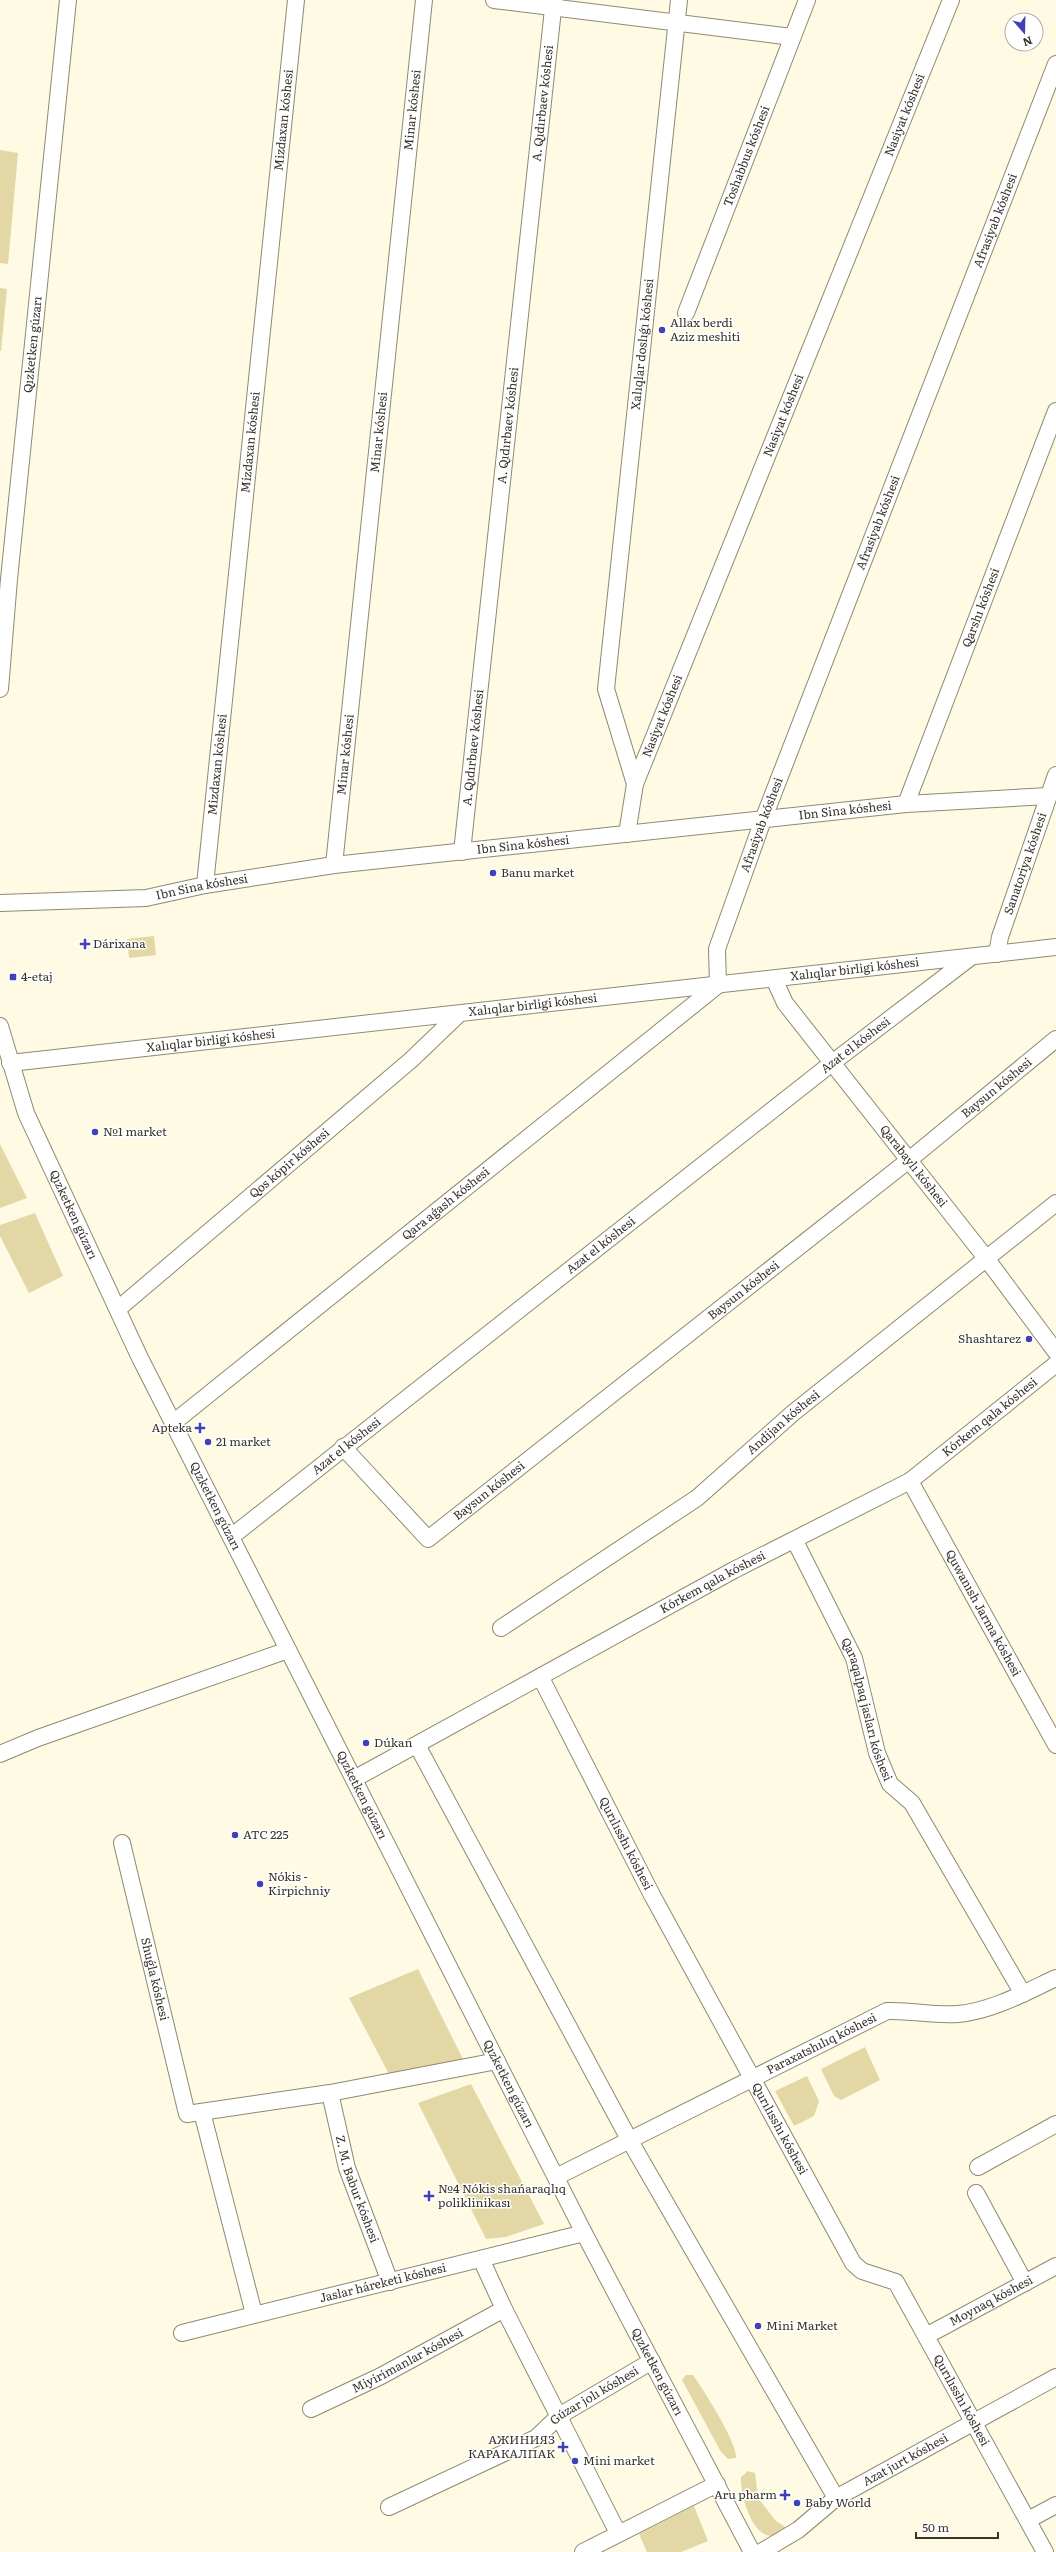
<svg xmlns="http://www.w3.org/2000/svg" width="1056" height="2552" font-family="Literata,serif">
<style>
.green{fill:#e3d8a5}
.lines{fill:none;stroke-linecap:round;stroke-linejoin:round}
.minor-casing{stroke:#8f8970;stroke-width:18}
.minor{stroke:#fff;stroke-width:16}
.poi-dot{fill:#4141b6;stroke:#fff;stroke-width:1.5}
.labels{text-anchor:middle;stroke-width:3;stroke-linejoin:round;paint-order:stroke}
.street-label{font-size:12px;fill:#37342a;stroke:#fff}
.poi-label{font-size:12px;fill:#37342a;stroke:#fff;text-anchor:start}
</style>
<rect width="100%" height="100%" fill="#fffae4"/>
<path class="green" d="M0,150L18,153L8,264L0,263Z
M0,288L7,289L1,351H0Z
M154,936L156,955L129,958L127,939Z
M0,1144L27,1198L0,1208Z
M35,1213L63,1276L29,1293L0,1236V1225Z
M418,1969L463,2059L390,2076L349,1998Z
M865,2047L880,2080L841,2100L834,2096L821,2069Z
M807,2076L819,2101L814,2116L794,2126L775,2091Z
M471,2084L544,2224L506,2237L486,2239L418,2103Z
M686,2375H693C703,2389 738,2444 736,2458L728,2459L721,2452L682,2380Z
M748,2471L755,2473L758,2498L776,2521L788,2529C784,2531 778,2535 773,2536C751,2537 740,2493 741,2477Z
M694,2506L708,2541L681,2552H647L639,2534Z"/>
<g class="lines">
<defs>
<g id="minor">
<path d="M494,0L792,37"/>
<path id="s1" d="M686,313L807,0"/>
<path id="s2" d="M0,689L9,579L68,0"/>
<path id="s3" d="M635,784L606,689L679,0"/>
<path id="s4" d="M906,804L1056,411"/>
<path id="s5" d="M627,834L635,784L951,0"/>
<path id="s6" d="M462,852L554,0"/>
<path id="s7" d="M334,865L424,0"/>
<path id="s8" d="M205,885L296,0"/>
<path id="s9" d="M0,903L146,898L205,885L334,865L906,804L1048,796"/>
<path id="s10" d="M997,954L1000,937L1056,775"/>
<path id="s11" d="M774,979L785,1003L986,1258L1056,1352"/>
<path id="s12" d="M0,1026L26,1113L140,1358L584,2233L752,2552"/>
<path id="s13" d="M10,1063L1056,947"/>
<path id="s14" d="M118,1309L411,1060L459,1014"/>
<path id="s15" d="M173,1423L718,985L717,949L763,820L1056,64"/>
<path id="s16" d="M343,1447L428,1539L909,1160L1056,1039"/>
<path id="s17" d="M910,1481L1056,1745"/>
<path id="s18" d="M231,1537L832,1063L971,957"/>
<path id="s19" d="M795,1541L854,1658L877,1753L890,1784L912,1803L1023,1994"/>
<path id="s20" d="M501,1628L697,1498L793,1413L1056,1203"/>
<path id="s21" d="M541,1678L652,1895L853,2263L862,2271L896,2282L1045,2552"/>
<path d="M417,1745L630,2141L836,2498"/>
<path d="M0,1754L38,1738L288,1650"/>
<path id="s22" d="M354,1779L734,1570L910,1481L1056,1364"/>
<path id="s23" d="M122,1843L187,2114L330,2093L497,2061"/>
<path id="s24" d="M330,2093L347,2168L390,2282"/>
<path d="M202,2112L254,2314"/>
<path d="M978,2167L1056,2124"/>
<path id="s25" d="M556,2177L887,2011C911,2010 934,2016 958,2014C992,2011 1026,1992 1056,1978"/>
<path d="M976,2193L1025,2283"/>
<path d="M481,2259L504,2309L618,2533"/>
<path id="s26" d="M182,2333L584,2233"/>
<path id="s27" d="M926,2336L1056,2266"/>
<path id="s28" d="M311,2409L381,2376L504,2309"/>
<path id="s29" d="M389,2507L536,2438L559,2416L652,2361"/>
<path d="M1028,2520L1056,2505"/>
<path d="M583,2552L717,2484"/>
<path id="s30" d="M761,2552L798,2530L836,2498L1056,2377"/>
</g>
</defs>
<use href="#minor" class="minor-casing"/>
<use href="#minor" class="minor"/>
</g>
<g class="poi-dot">
<circle cx="662" cy="330" r="4"/>
<circle cx="493" cy="873" r="4"/>
<path d="M83 938h4v4h4v4h-4v4h-4v-4h-4v-4h4z"/>
<rect x="9" y="973" width="8" height="8" rx="2"/>
<circle cx="95" cy="1132" r="4"/>
<circle cx="1029" cy="1339" r="4"/>
<path d="M198 1422h4v4h4v4h-4v4h-4v-4h-4v-4h4z"/>
<circle cx="208" cy="1442" r="4"/>
<circle cx="366" cy="1743" r="4"/>
<circle cx="235" cy="1835" r="4"/>
<circle cx="260" cy="1884" r="4"/>
<path d="M427 2190h4v4h4v4h-4v4h-4v-4h-4v-4h4z"/>
<circle cx="758" cy="2326" r="4"/>
<path d="M561 2441h4v4h4v4h-4v4h-4v-4h-4v-4h4z"/>
<circle cx="575" cy="2461" r="4"/>
<path d="M783 2489h4v4h4v4h-4v4h-4v-4h-4v-4h4z"/>
<circle cx="797" cy="2503" r="4"/>
</g>
<g class="labels">
<g class="street-label">
<text dy="4" stroke="none"><textPath href="#s6" startOffset="753">A. Qıdırbaev kóshesi</textPath></text>
<text dy="4" stroke="none"><textPath href="#s7" startOffset="759">Minar kóshesi</textPath></text>
<text dy="4" stroke="none"><textPath href="#s5" startOffset="772">Nasiyat kóshesi</textPath></text>
<text dy="4" stroke="none"><textPath href="#s8" startOffset="769">Mizdaxan kóshesi</textPath></text>
<text dy="4" stroke="none"><textPath href="#s1" startOffset="168">Toshabbus kóshesi</textPath></text>
<text dy="4" stroke="none"><textPath href="#s15" startOffset="1515">Afrasiyab kóshesi</textPath></text>
<text dy="4" stroke="none"><textPath href="#s2" startOffset="346">Qızketken gúzarı</textPath></text>
<text dy="4" stroke="none"><textPath href="#s3" startOffset="446">Xalıqlar doslıǵı kóshesi</textPath></text>
<text dy="4" stroke="none"><textPath href="#s5" startOffset="448">Nasiyat kóshesi</textPath></text>
<text dy="4" stroke="none"><textPath href="#s6" startOffset="429">A. Qıdırbaev kóshesi</textPath></text>
<text dy="4" stroke="none"><textPath href="#s7" startOffset="435">Minar kóshesi</textPath></text>
<text dy="4" stroke="none"><textPath href="#s8" startOffset="445">Mizdaxan kóshesi</textPath></text>
<text dy="4" stroke="none"><textPath href="#s15" startOffset="1191">Afrasiyab kóshesi</textPath></text>
<text dy="4" stroke="none"><textPath href="#s4" startOffset="210">Qarshı kóshesi</textPath></text>
<text dy="4" stroke="none"><textPath href="#s5" startOffset="124">Nasiyat kóshesi</textPath></text>
<text dy="4" stroke="none"><textPath href="#s6" startOffset="105">A. Qıdırbaev kóshesi</textPath></text>
<text dy="4" stroke="none"><textPath href="#s7" startOffset="111">Minar kóshesi</textPath></text>
<text dy="4" stroke="none"><textPath href="#s8" startOffset="121">Mizdaxan kóshesi</textPath></text>
<text dy="4" stroke="none"><textPath href="#s9" startOffset="851">Ibn Sina kóshesi</textPath></text>
<text dy="4" stroke="none"><textPath href="#s15" startOffset="867">Afrasiyab kóshesi</textPath></text>
<text dy="4" stroke="none"><textPath href="#s9" startOffset="527">Ibn Sina kóshesi</textPath></text>
<text dy="4" stroke="none"><textPath href="#s10" startOffset="95">Sanatoriya kóshesi</textPath></text>
<text dy="4" stroke="none"><textPath href="#s9" startOffset="203">Ibn Sina kóshesi</textPath></text>
<text dy="4" stroke="none"><textPath href="#s13" startOffset="850">Xalıqlar birligi kóshesi</textPath></text>
<text dy="4" stroke="none"><textPath href="#s13" startOffset="526">Xalıqlar birligi kóshesi</textPath></text>
<text dy="4" stroke="none"><textPath href="#s13" startOffset="202">Xalıqlar birligi kóshesi</textPath></text>
<text dy="4" stroke="none"><textPath href="#s18" startOffset="795">Azat el kóshesi</textPath></text>
<text dy="4" stroke="none"><textPath href="#s16" startOffset="851">Baysun kóshesi</textPath></text>
<text dy="4" stroke="none"><textPath href="#s14" startOffset="225">Qos kópir kóshesi</textPath></text>
<text dy="4" stroke="none"><textPath href="#s11" startOffset="234">Qarabaylı kóshesi</textPath></text>
<text dy="4" stroke="none"><textPath href="#s15" startOffset="350">Qara aǵash kóshesi</textPath></text>
<text dy="4" stroke="none"><textPath href="#s12" startOffset="203">Qızketken gúzarı</textPath></text>
<text dy="4" stroke="none"><textPath href="#s18" startOffset="471">Azat el kóshesi</textPath></text>
<text dy="4" stroke="none"><textPath href="#s16" startOffset="527">Baysun kóshesi</textPath></text>
<text dy="4" stroke="none"><textPath href="#s22" startOffset="733">Kórkem qala kóshesi</textPath></text>
<text dy="4" stroke="none"><textPath href="#s20" startOffset="350">Andijan kóshesi</textPath></text>
<text dy="4" stroke="none"><textPath href="#s18" startOffset="147">Azat el kóshesi</textPath></text>
<text dy="4" stroke="none"><textPath href="#s16" startOffset="203">Baysun kóshesi</textPath></text>
<text dy="4" stroke="none"><textPath href="#s12" startOffset="527">Qızketken gúzarı</textPath></text>
<text dy="4" stroke="none"><textPath href="#s22" startOffset="409">Kórkem qala kóshesi</textPath></text>
<text dy="4" stroke="none"><textPath href="#s17" startOffset="151">Quwanısh Jarma kóshesi</textPath></text>
<text dy="4" stroke="none"><textPath href="#s19" startOffset="184">Qaraqalpaq jasları kóshesi</textPath></text>
<text dy="4" stroke="none"><textPath href="#s12" startOffset="851">Qızketken gúzarı</textPath></text>
<text dy="4" stroke="none"><textPath href="#s21" startOffset="186">Qurılısshı kóshesi</textPath></text>
<text dy="4" stroke="none"><textPath href="#s23" startOffset="140">Shuǵla kóshesi</textPath></text>
<text dy="4" stroke="none"><textPath href="#s25" startOffset="297">Paraxatshılıq kóshesi</textPath></text>
<text dy="4" stroke="none"><textPath href="#s12" startOffset="1175">Qızketken gúzarı</textPath></text>
<text dy="4" stroke="none"><textPath href="#s21" startOffset="510">Qurılısshı kóshesi</textPath></text>
<text dy="4" stroke="none"><textPath href="#s24" startOffset="100">Z. M. Babur kóshesi</textPath></text>
<text dy="4" stroke="none"><textPath href="#s26" startOffset="207">Jaslar háreketi kóshesi</textPath></text>
<text dy="4" stroke="none"><textPath href="#s27" startOffset="74">Moynaq kóshesi</textPath></text>
<text dy="4" stroke="none"><textPath href="#s28" startOffset="108">Miyirimanlar kóshesi</textPath></text>
<text dy="4" stroke="none"><textPath href="#s12" startOffset="1499">Qızketken gúzarı</textPath></text>
<text dy="4" stroke="none"><textPath href="#s29" startOffset="235">Gúzar jolı kóshesi</textPath></text>
<text dy="4" stroke="none"><textPath href="#s21" startOffset="846">Qurılısshı kóshesi</textPath></text>
<text dy="4" stroke="none"><textPath href="#s30" startOffset="172">Azat jurt kóshesi</textPath></text>
</g>
<g class="poi-label">
<text x="670" y="327">Allax berdi<tspan x="670" dy="14">Aziz meshiti</tspan></text>
<text x="501" y="877">Banu market</text>
<text x="93" y="948">Dárixana</text>
<text x="21" y="981">4-etaj</text>
<text x="103" y="1136">№1 market</text>
<text x="1021" y="1343" text-anchor="end">Shashtarez</text>
<text x="192" y="1432" text-anchor="end">Apteka</text>
<text x="216" y="1446">21 market</text>
<text x="374" y="1747">Dúkan</text>
<text x="243" y="1839">АТС 225</text>
<text x="268" y="1881">Nókis -<tspan x="268" dy="14">Kirpichniy</tspan></text>
<text x="438" y="2193">№4 Nókis shańaraqlıq<tspan x="438" dy="14">poliklinikası</tspan></text>
<text x="766" y="2330">Mini Market</text>
<text x="555" y="2444" text-anchor="end">АЖИНИЯЗ<tspan x="555" dy="14">КАРАКАЛПАК</tspan></text>
<text x="583" y="2465">Mini market</text>
<text x="777" y="2499" text-anchor="end">Aru pharm</text>
<text x="805" y="2507">Baby World</text>
</g>
</g>
<g transform="translate(1024 32) rotate(160)"><circle r="19" fill="#ffffff" stroke="#afaeaa"/>
<path d="M0-3L7 15L0 10L-7 15Z" fill="#4141b6"/>
<text y="-6" font-size="11" font-weight="bold" text-anchor="middle" fill="#37342a">N</text>
</g>
<path d="M916 2532v6h82v-6" fill="none" stroke="#37342a" stroke-width="2"/>
<text x="922" y="2532" font-size="12" fill="#37342a" stroke="#ffffff" stroke-width="3" paint-order="stroke">50 m</text>
</svg>
